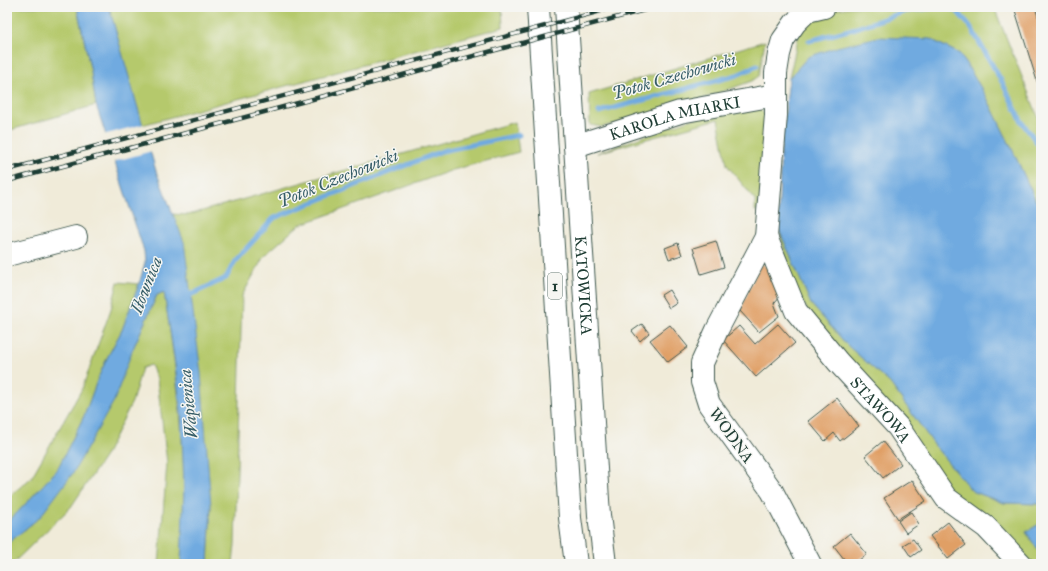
<svg xmlns="http://www.w3.org/2000/svg" width="1048" height="571" font-family="'IM FELL Great Primer',serif">
<style>
.green{fill:#b5c96c;stroke:#6a8350}
.water{fill:#70aae0;stroke:#48748a}
.pier{fill:#f0ebd9}
.lines{fill:none;stroke-linecap:round;stroke-linejoin:round}
.stream{stroke:#70aae0;stroke-width:5}
.building{fill:#e09f65}
.minor-casing{stroke:#3e574d;stroke-width:24}
.major-casing{stroke:#3e574d;stroke-width:24}
.minor{stroke:#fff;stroke-width:22}
.major{stroke:#fff;stroke-width:22}
.rail-casing{stroke:#1f3d34;stroke-width:4.5}
.rail{stroke:#f6f6f2;stroke-width:3;stroke-dasharray:9;stroke-linecap:butt}
.labels{text-anchor:middle;stroke-width:3;stroke-linejoin:round;paint-order:stroke}
.shield{fill:#f6f6f2;stroke:#60746d;stroke-width:1}
.shield-label{font-size:15px;font-weight:bold;fill:#1f3d34}
.street-label{font-size:16px;fill:#1f3d34;stroke:#f6f6f2}
.water-label{font-size:17px;font-style:italic;fill:#375e68;stroke:#f6f6f2}
</style>
<rect width="100%" height="100%" fill="#f6f6f2"/>
<filter id="ink" filterUnits="userSpaceOnUse"><feTurbulence type="fractalNoise" baseFrequency=".025" numOctaves="2"/><feDisplacementMap in="SourceGraphic" scale="8" xChannelSelector="R" yChannelSelector="G"/><feConvolveMatrix kernelMatrix="1 2 1 2 8 2 1 2 1" color-interpolation-filters="sRGB"/></filter>
<filter id="wash" filterUnits="userSpaceOnUse"><feTurbulence type="fractalNoise" baseFrequency=".012" numOctaves="4" result="noise"/><feDisplacementMap in="SourceGraphic" scale="16" xChannelSelector="R" yChannelSelector="G"/><feGaussianBlur stdDeviation="0.9" result="paint"/><feColorMatrix in="noise" values="0 0 0 0 0 0 0 0 0 0 0 0 0 0 0 0 0 1.4 0 .05"/><feComposite in="paint" operator="in"/></filter>
<g filter="url(#wash)">
<rect width="100%" height="100%" fill="#f0ebd9"/>
<path class="green" d="M7,7H77L91,72L96,105L7,131Z
M109,7H502L503,27L142,125Z
M851,7H994L1041,124V212L1012,149L986,96L960,54L930,39L808,57L789,78L802,21L831,10Z
M765,41L759,76L752,81L685,105L602,127L590,125L589,94Z
M728,106H758L765,115L760,210L755,211V200L727,165L718,119L597,153Z
M515,122L519,152L453,170L299,225L264,256L242,296L235,544L233,564H208L211,506L172,214L188,215Z
M778,227L811,304L848,346L890,383L938,450L972,491L1004,503L1041,504V523L1026,532L1041,555V564H1030L952,493L822,333L794,289Z
M118,282L139,284L122,330L108,356L98,378L84,416L57,470L17,513L7,522V498L31,478L82,389L111,309Z
M164,292C174,356 183,420 184,485C185,511 182,538 181,564H159L167,463L157,379L151,365L142,368L132,402L105,456L71,507L12,564H7V544L40,517L132,351L157,295Z"/>
<path class="water" d="M77,7H109L156,171L184,242L201,373L211,506L208,564H181L184,486L181,412L174,357L164,292L157,295L132,351L114,401L73,473L40,517L7,544V522L17,513L57,470L84,416L98,378L108,356L122,330L139,284L145,263L144,251L96,105L91,72Z
M878,37L930,39L960,54L986,96L1012,149L1041,212V504L1004,503L972,491L938,450L890,383L848,346L811,304L778,227L781,149L789,78L808,57L837,47Z
M1041,523V555L1026,532Z"/>
<path class="pier" d="M144,124L152,151L112,162L103,135Z"/>
<g class="lines">
<path class="stream" d="M944,7L956,10L970,26L1002,82L1022,122L1041,148
M809,41L856,28L907,11L938,7
M599,112L737,75L757,66
M186,297L226,278L235,261L274,218L442,151L519,135"/>
</g>
<g id="blocks">
<path class="building" d="M1014,7H1035L1041,26V94Z
M716,241L724,267L701,274L693,248Z
M678,243L682,255L669,259L665,248Z
M760,263L771,269L782,294L774,303L779,316L759,332L740,311Z
M669,290L677,303L669,308L661,295Z
M642,324L649,333L640,341L632,331Z
M778,324L795,343L756,377L723,340L739,326L755,344Z
M670,325L688,347L668,362L650,340Z
M837,398L859,426L840,441L834,433L825,441L808,421Z
M883,441L901,464L883,478L865,456Z
M912,480L926,501L898,519L884,498Z
M911,512L919,524L906,533L898,521Z
M948,522L966,545L948,559L930,536Z
M850,533L867,554L854,564H848L834,546Z
M913,539L921,550L911,557L903,545Z"/>
</g>
</g>
<g filter="url(#ink)">
<use href="#blocks" fill-opacity="0" stroke="#3e574d" stroke-width="1"/>
<g class="lines">
<defs>
<g id="minor">
<path id="s1" d="M575,146L680,112L775,95"/>
<path id="s2" d="M766,237L796,311L838,362L898,427L946,498L986,527L1021,564"/>
<path d="M7,255L76,237"/>
<path d="M810,564L772,491L709,404L702,382V363L717,330L766,237L776,115V73L779,54L783,40L795,23L807,11L824,7"/>
</g>
<g id="major">
<path d="M538,7L570,518L576,564"/>
<path id="s3" d="M566,7L599,515L605,564"/>
</g>
</defs>
<use href="#minor" class="minor-casing"/>
<use href="#major" class="major-casing"/>
<use href="#minor" class="minor"/>
<use href="#major" class="major"/>
<defs>
<path id="rail" d="M7,170L616,7
M7,181L656,7"/>
</defs>
<use href="#rail" class="rail-casing"/>
<use href="#rail" class="rail"/>
</g>
</g>
<g class="labels">
<rect class="shield" x="548" y="273" width="14" height="26" rx="3"/>
<g class="shield-label">
<text x="555" y="291">1</text>
</g>
<g class="street-label">
<text dy="6" stroke="none"><textPath href="#s1" startOffset="104">KAROLA MIARKI</textPath></text>
<text dy="6" stroke="none"><textPath href="#s3" startOffset="279">KATOWICKA</textPath></text>
<text dy="6" stroke="none"><textPath href="#s2" startOffset="210">STAWOWA</textPath></text>
<text transform="translate(732 435) rotate(54)" y="6">WODNA</text>
</g>
<g class="water-label">
<text transform="translate(674 76) rotate(-16)" y="6">Potok Czechowicki</text>
<text transform="translate(338 178) rotate(-22)" y="6">Potok Czechowicki</text>
<text transform="translate(146 285) rotate(-69)" y="6">Iłownica</text>
<text transform="translate(188 404) rotate(-96)" y="6">Wapienica</text>
</g>
</g>
<rect width="1048" height="571" fill="none" stroke="#f6f6f2" stroke-width="24"/>
</svg>
